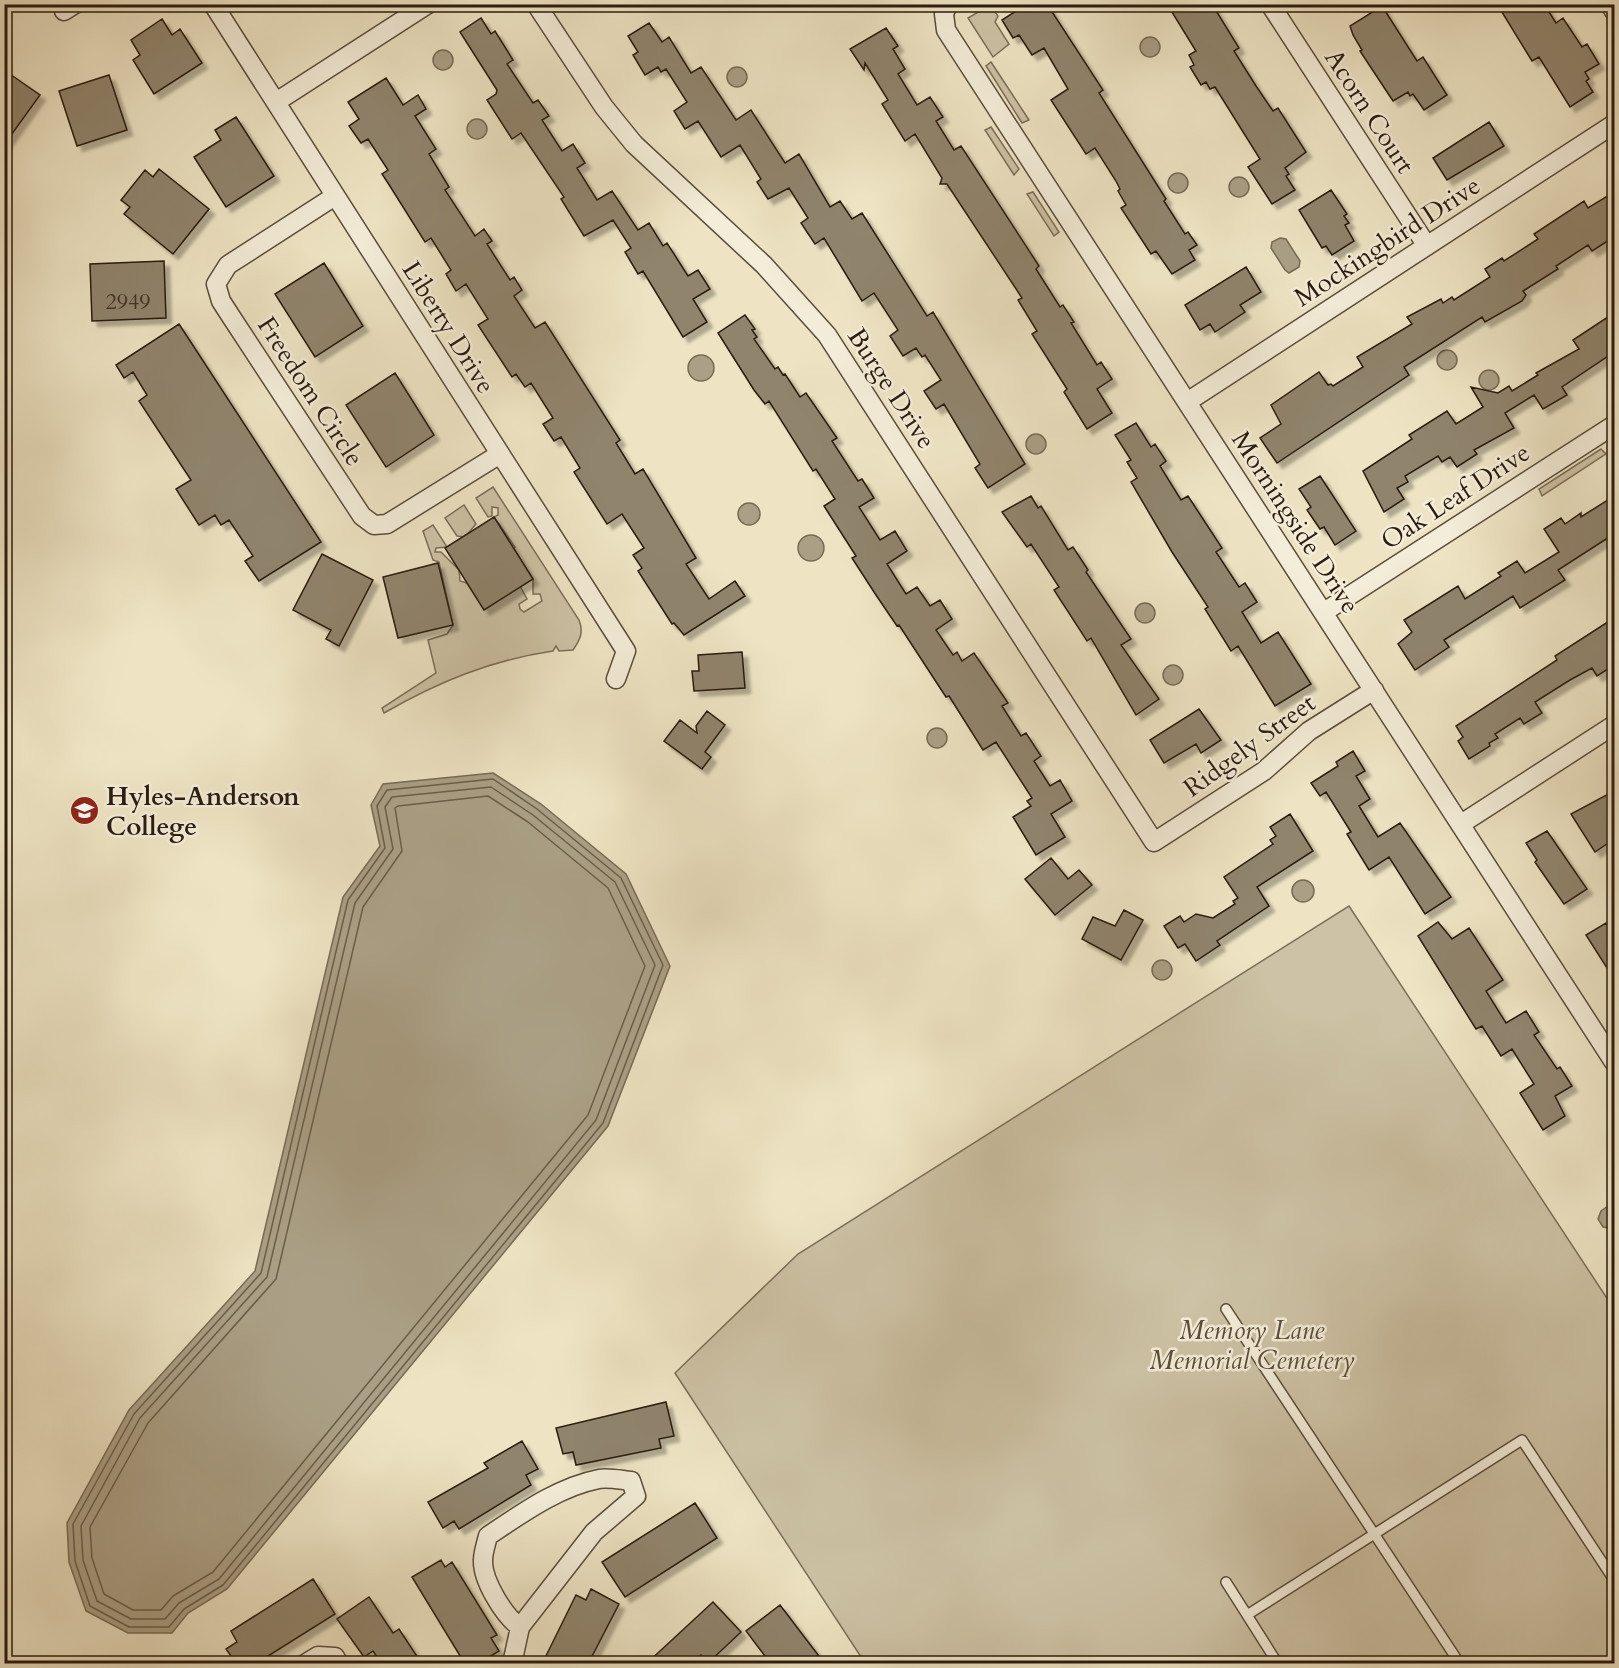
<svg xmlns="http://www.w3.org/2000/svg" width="1619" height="1668" font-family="Cardo,serif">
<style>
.green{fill:#cdc2a5;stroke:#7c6e5a;stroke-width:1.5}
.water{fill:#aba086;stroke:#776b56;stroke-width:1.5}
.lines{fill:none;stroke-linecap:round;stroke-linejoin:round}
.shore{stroke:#6a5e4a;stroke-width:1.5}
.building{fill:#90846d;stroke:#2a1b0e;stroke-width:1.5;filter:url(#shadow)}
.lane-casing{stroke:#5b4d3c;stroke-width:12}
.street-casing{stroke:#5b4d3c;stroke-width:21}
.lane{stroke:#f4edd9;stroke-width:9}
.street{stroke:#f4edd9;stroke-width:18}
.labels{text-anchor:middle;stroke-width:5;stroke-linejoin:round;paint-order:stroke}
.number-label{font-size:22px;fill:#443526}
.street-label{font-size:26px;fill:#2a1b0e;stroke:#f4edd9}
.poi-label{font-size:26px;font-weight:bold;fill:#2a1b0e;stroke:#f4edd9;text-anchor:start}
.park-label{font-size:26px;font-style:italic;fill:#5b4d3b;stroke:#f4edd9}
</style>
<defs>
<filter id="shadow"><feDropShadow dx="5.5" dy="5.5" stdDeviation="1.5" flood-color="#0004"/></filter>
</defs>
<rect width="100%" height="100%" fill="#eee4c4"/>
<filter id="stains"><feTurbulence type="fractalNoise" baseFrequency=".00333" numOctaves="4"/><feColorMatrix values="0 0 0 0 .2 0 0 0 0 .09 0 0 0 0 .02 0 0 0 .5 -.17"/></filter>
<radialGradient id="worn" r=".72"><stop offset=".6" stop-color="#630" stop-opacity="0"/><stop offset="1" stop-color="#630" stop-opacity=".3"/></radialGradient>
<path class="green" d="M990,5L998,16L995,22L1009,44L993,57L968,18Z
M991,62L1029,120L1022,123L986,66Z
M991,127L1019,169L1014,175L985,130Z
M1033,192L1059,232L1054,236L1027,194Z
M1601,449L1606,454L1542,496L1539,489Z
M493,487L579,620C584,632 580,640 573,650L559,651L556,646L553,651C491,660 438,682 384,713L382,708L436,673L428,640L447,634L453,625L439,562L433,560L423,531L433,525L447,547L436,548L435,552H441L459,570L460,581L467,583L484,610L520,586L527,599L519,604L520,609L524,612L542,601L540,594H533V579L514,549L515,547L494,517L498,515V508L492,507V516L488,517L476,498Z
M464,505L476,524L465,537L457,536L445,518Z
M1349,906L1614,1309V1663H865L675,1373L798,1254Z"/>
<path class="water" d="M1140 47a10 10 0 1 1 20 0a10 10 0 1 1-20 0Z
M433 60a10 10 0 1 1 20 0a10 10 0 1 1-20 0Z
M727 77a10 10 0 1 1 20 0a10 10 0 1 1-20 0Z
M467 129a10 10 0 1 1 20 0a10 10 0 1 1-20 0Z
M1168 183a10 10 0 1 1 20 0a10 10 0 1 1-20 0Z
M1229 187a10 10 0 1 1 20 0a10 10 0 1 1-20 0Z
M1280,238L1286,239L1300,261L1299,267L1289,273L1285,270L1271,248L1272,242Z
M1437 360a10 10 0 1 1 20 0a10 10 0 1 1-20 0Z
M688 368a13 13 0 1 1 26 0a13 13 0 1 1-26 0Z
M1479 380a10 10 0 1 1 20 0a10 10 0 1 1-20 0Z
M1026 444a10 10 0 1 1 20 0a10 10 0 1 1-20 0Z
M738 514a11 11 0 1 1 22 0a11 11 0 1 1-22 0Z
M798 548a13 13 0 1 1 26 0a13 13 0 1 1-26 0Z
M1135 613a10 10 0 1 1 20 0a10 10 0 1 1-20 0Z
M1163 675a10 10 0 1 1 20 0a10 10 0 1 1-20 0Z
M927 738a10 10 0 1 1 20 0a10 10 0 1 1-20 0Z
M493,773L541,804L626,874L670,966L608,1126L227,1589L188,1613L172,1633H128L86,1611L69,1562L67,1523L129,1410L255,1271L343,897L380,846L371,805L383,784Z
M1292 891a11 11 0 1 1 22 0a11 11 0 1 1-22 0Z
M1152 970a10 10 0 1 1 20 0a10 10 0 1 1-20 0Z
M1608,1206L1614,1208V1229L1603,1227L1598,1219L1601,1211Z"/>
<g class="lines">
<path class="shore" d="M493,779L537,809L621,878L663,965L603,1123L223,1585L184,1609L169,1627H129L90,1606L75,1561L73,1524L134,1414L261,1273L348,900L385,848L377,806L387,790Z
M491,787L533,815L615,882L655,965L596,1120L219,1579L179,1603L165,1619H131L97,1601L83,1560L81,1526L140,1418L267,1277L355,903L393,849L385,807L392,797Z
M488,796L528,822L608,888L645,966L588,1115L213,1572L173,1596L161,1610H133L104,1594L92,1558L90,1527L148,1423L276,1279L363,907L402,851L395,808L398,806Z"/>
</g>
<path class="building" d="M1027,4H1047L1103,90L1099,93L1166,199L1164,201L1185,234L1188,232L1197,245L1189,250L1195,260L1172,274L1156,251L1151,254L1121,208L1126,205L1118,191L1120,189L1116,181L1095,148L1086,154L1051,100L1068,89L1044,48L1032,55L1019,35L1013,38L1002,20Z
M1167,4H1212L1239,48L1234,51L1256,86L1273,111L1278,108L1306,152L1285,168L1289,174L1286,176L1295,190L1272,204L1248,167L1260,159L1215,87L1210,89L1206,82L1201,85L1190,67L1194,65L1189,55L1196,51Z
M1497,4H1544L1556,23L1563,18L1582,47L1587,44L1599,64L1585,72L1589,79L1586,81L1593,92L1570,107L1539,57L1532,61Z
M1382,6L1417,61L1423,57L1447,95L1424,110L1413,94L1410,96L1408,92L1393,101L1360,51L1362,50L1353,35L1350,26Z
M481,18L491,34L495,31L513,60L507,64L533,103L538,100L549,116L542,120L562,151L573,144L585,163L577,168L597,200L612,191L638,230L649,223L663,246L667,243L688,276L698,270L710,289L693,299L707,322L683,337L643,271L638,274L625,252L631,248L613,220L584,236L561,199L564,197L521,133L512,139L487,100L496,94L497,90L460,32Z
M162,19L172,35L180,29L202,63L154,94L133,60L140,55L131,40Z
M649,23L662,42L669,37L691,73L701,67L736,120L751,110L785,163L799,154L830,207L840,201L852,219L862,213L927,316L933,312L1025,464L988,488L975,468L980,464L944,404L936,409L924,391L941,380L925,355L922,357L916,348L903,356L890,336L898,330L874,293L862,301L824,238L815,244L801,223L808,218L789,188L768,199L757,182L761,179L740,145L721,157L698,121L685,129L674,111L687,102L666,69L661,72L658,67L645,75L633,55L638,52L628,36Z
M886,28L898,46L893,49L905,69L898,74L917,105L930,97L943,117L936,121L954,150L961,146L1039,266L1036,269L1060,307L1063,305L1074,322L1071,323L1097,365L1101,362L1112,379L1097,389L1112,413L1087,429L1064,392L1067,389L1032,334L1037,331L1018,300L1022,298L947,184H940L942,178L915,134L905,141L882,104L888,100L865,63L864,70L850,49Z
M4,70L40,95L4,145Z
M109,75L127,130L77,146L59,91Z
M386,78L403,105L418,95L426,109L415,116L436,149L429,154L449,187L445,190L475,236L484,229L492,241L487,244L510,280L514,277L522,290L514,296L535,328L545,322L620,440L616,443L635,474L643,469L696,558L686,564L709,599L735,581L745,596L684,635L674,623L672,624L638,571L642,568L633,555L644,548L622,514L607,524L574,472L580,468L561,437L554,441L543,424L553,418L531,383L525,387L516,374L512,377L478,325L488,319L466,284L456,291L446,274L451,270L431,238L425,242L388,183L382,174L388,170L368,139L361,143L349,126L359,119L348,102Z
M236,117L274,176L226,207L194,157L221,140L215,130Z
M1489,122L1504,146L1447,180L1433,158Z
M159,169L209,209L173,254L124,214L130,207L121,200L145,170L153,177Z
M1331,190L1347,214L1344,216L1349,223L1345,225L1354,241L1332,255L1326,246L1322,248L1299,210Z
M1614,192V237L1592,251L1588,245L1556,266L1558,269L1523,291L1526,295L1522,301L1485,322L1482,317L1404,367L1409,375L1277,463L1260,438L1281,424L1271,405L1319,372L1328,385L1331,384L1333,386L1363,367L1357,357L1412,324L1407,317L1441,299L1443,303L1452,297L1454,300L1490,277L1485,269L1502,258L1504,261L1538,239L1534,234L1584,201L1588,208Z
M164,261L166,318L92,321L90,264Z
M324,263L363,326L315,357L275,294Z
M1246,267L1261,292L1240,305L1245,312L1215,332L1210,324L1200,330L1185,305Z
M1614,313V352L1562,387L1567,395L1543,409L1534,395L1505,413L1514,428L1474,450L1477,454L1457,467L1450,457L1442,462L1438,456L1405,476L1408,482L1397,488L1404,499L1384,512L1363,471L1412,439L1409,435L1447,411L1456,424L1483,407L1471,387L1498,393L1509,386L1512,391L1538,375L1536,373L1579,349L1573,340Z
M745,315L755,329L752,330L757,337L754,339L775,369L778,367L783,375L785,374L800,397L806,393L837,438L832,441L858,481L862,479L874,498L859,507L880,540L895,531L907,551L887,564L906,594L917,587L930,606L940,600L952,619L936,630L953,655L957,652L962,661L974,653L1008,703L1002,706L1021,736L1026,733L1041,756L1034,761L1050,786L1060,780L1072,801L1051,814L1065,837L1036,855L1013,817L1031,806L1027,801L1032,798L996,742L983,750L949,696L946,697L899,625L897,626L876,595L852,558L856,556L824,506L835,499L816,469L813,471L769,401L765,404L754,390L718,333Z
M179,324L321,542L259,581L245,561L253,556L229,520L221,525L215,515L199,525L176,489L191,480L139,401L147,395L133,372L124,378L116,365Z
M395,373L434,435L386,467L346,405Z
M1136,423L1151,447L1155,444L1166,461L1160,466L1181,500L1188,496L1222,548L1216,552L1239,587L1245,583L1257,602L1242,612L1261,643L1278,632L1311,684L1275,706L1238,646L1231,651L1205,609L1208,607L1172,552L1131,482L1137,478L1127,462L1131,460L1115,435Z
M1320,476L1356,531L1335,545L1324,527L1320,529L1307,510L1311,507L1299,489Z
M1031,496L1038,508L1041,506L1068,550L1073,547L1088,570L1086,572L1131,639L1121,645L1159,699L1136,715L1091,638L1087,641L1054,590L1059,587L1031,544L1027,547L1002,512Z
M1614,496V534L1558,570L1565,580L1520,608L1513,596L1444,640L1449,647L1415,670L1398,644L1412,632L1404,620L1458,586L1465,599L1501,576L1498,573L1517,561L1525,573L1559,552L1544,529L1561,518L1565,524L1581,513V517Z
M494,517L533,579L484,610L445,548Z
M322,554L373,580L339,646L326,639L331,630L293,610Z
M438,563L453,625L398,638L383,577Z
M1614,618V665L1597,676L1592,668L1570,680L1535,702L1542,713L1524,724L1520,718L1495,734L1498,738L1489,743L1490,746L1469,759L1458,741L1463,737L1456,726L1557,660L1555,656Z
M742,652L745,688L694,691L692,671H699L698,655Z
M1199,709L1221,740L1201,753L1196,744L1164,763L1150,740Z
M707,711L725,725L705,752L711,757L702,769L664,741L680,720L697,733L696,726Z
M1353,751L1365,771L1356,776L1370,799L1359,806L1378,837L1400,823L1451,897L1425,914L1389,857L1369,870L1347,834L1351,832L1326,792L1320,796L1311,783L1338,766L1336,762Z
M1614,791V822L1609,826L1614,839L1595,852L1571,814Z
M1290,814L1313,851L1257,887L1269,906L1217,941L1220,945L1196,961L1185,944L1178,948L1164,926L1180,916L1184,922L1196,914L1213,918L1235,904L1233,901L1238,898L1224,877L1273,844L1270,840L1276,836L1270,827Z
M1547,831L1587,889L1564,904L1535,862L1537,860L1526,843Z
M1051,858L1068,879L1079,870L1092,885L1055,915L1025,879Z
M1124,910L1143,920L1121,960L1082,939L1093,917L1115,926Z
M1438,922L1452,939L1469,928L1503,980L1486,991L1506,1023L1526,1011L1539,1032L1534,1035L1557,1069L1560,1067L1572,1086L1555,1096L1565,1116L1543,1130L1520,1093L1534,1084L1512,1049L1501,1056L1482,1026L1476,1029L1418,936Z
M1606,923L1614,935V979L1586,935Z
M666,1402L674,1436L659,1439L661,1448L576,1465L573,1452L563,1454L556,1428Z
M522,1441L538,1469L526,1475L531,1485L459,1529L454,1521L443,1528L428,1502L488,1468L484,1463Z
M695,1503L717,1538L625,1597L602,1562Z
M441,1560L445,1567L452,1562L497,1635L491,1638L499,1651L478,1664H465L412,1577Z
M313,1579L335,1614L257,1663H236L226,1649L237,1642L231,1631Z
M591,1589L619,1604L588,1664H542L576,1595L586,1600Z
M369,1597L393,1633L399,1629L422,1664H382L373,1651L364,1657L337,1619Z
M713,1602L741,1632L708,1663L701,1655L691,1664H646Z
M780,1605L825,1664H788L783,1657L771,1664L746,1631Z"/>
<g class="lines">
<defs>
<path id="lane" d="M1226,1309L1460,1664
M1226,1582L1247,1615
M1278,1664L1247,1615L1522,1440L1614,1580"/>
<path id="street" d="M213,4L626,651L616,679
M536,4L604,107L634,144L764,265L827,335L1154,842L1264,771L1309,731L1374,690
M948,4L944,14L946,30L1614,1062
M1270,4L1427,246
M1610,4L1614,11
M64,11L75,4
M276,102L428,4
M335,196L228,265L216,284L221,301L230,315L362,516L374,525L387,524L500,454
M1187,402L1614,124
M1324,612L1614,425
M1461,824L1614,725
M305,1664L318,1656L335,1657L339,1664
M512,1664L520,1627L594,1532L636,1496L631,1481C621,1480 608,1477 599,1479C558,1487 521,1514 488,1536C486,1544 483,1553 483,1560C482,1580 504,1616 520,1627"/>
</defs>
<use href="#lane" class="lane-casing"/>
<use href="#street" class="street-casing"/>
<use href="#lane" class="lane"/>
<use href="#street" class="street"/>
</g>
<defs>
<symbol id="university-disc" viewBox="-11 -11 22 22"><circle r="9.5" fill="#8f2418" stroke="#f4edd9"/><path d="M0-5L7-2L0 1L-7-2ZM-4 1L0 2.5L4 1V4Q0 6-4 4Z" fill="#fff"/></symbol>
</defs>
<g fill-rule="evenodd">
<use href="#university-disc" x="68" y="794" width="33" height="33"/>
</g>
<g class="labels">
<g class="number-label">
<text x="128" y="309">2949</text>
</g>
<g class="street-label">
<text transform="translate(1370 111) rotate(57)" y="9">Acorn Court</text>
<text transform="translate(1387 241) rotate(-33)" y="9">Mockingbird Drive</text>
<text transform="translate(449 327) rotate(58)" y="9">Liberty Drive</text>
<text transform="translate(892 388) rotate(57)" y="9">Burge Drive</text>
<text transform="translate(311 391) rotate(57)" y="9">Freedom Circle</text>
<text transform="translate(1455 496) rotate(-33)" y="9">Oak Leaf Drive</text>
<text transform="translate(1296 522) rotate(57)" y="9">Morningside Drive</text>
<text transform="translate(1249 745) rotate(-36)" y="9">Ridgely Street</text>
</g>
<g class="poi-label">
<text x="106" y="805">Hyles-Anderson<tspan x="106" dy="30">College</tspan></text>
</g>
<g class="park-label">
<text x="1252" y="1339">Memory Lane<tspan x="1252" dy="30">Memorial Cemetery</tspan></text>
</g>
</g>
<rect width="1619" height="1668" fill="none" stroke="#eee4c4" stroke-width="24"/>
<rect x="6" y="6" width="1607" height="1656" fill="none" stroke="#2a1b0e" stroke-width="3"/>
<rect x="12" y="12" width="1595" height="1644" fill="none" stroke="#2a1b0e" stroke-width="1.5"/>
<rect width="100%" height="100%" filter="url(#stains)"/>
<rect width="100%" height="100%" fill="url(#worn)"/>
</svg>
